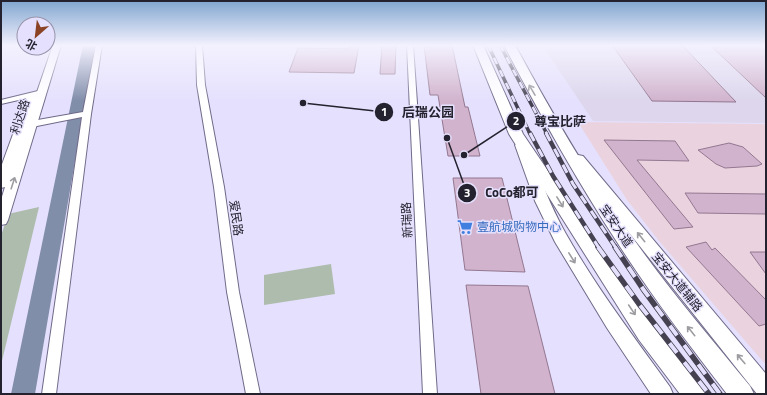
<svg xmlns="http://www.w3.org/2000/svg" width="767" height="395" font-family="'Titillium Web','Noto Sans SC',sans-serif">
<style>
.commercial{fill:#ead3df}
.industrial{fill:#ddd6ec}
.green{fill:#adbcad}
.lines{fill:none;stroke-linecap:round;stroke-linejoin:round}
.river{fill:#818eaa;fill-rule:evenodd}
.building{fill:#d1b3cd;stroke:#937790}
.minor-casing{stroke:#706a89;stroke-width:2}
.tertiary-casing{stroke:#706a89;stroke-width:2}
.secondary-casing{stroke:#706a89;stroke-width:2}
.primary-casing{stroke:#706a89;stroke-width:2}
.minor{fill:#fff;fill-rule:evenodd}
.tertiary{fill:#fff;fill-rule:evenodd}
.secondary{fill:#fff;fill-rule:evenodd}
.primary{fill:#fff;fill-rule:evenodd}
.rail-far2-casing{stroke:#454151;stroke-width:3.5}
.rail-far1-casing{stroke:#454151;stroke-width:4.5}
.rail-casing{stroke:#454151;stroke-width:5.5}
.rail-far2{stroke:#e5e0fd;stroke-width:2.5;stroke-dasharray:7;stroke-linecap:butt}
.rail-far1{stroke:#e5e0fd;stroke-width:3;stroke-dasharray:9;stroke-linecap:butt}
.rail{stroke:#e5e0fd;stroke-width:4;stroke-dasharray:12;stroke-linecap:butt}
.oneway{stroke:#9d9ca1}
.labels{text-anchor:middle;stroke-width:3;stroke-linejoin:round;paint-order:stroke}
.street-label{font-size:12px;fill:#25222f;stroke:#e5e0fd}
.shop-label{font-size:12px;fill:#366cbe;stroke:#e5e0fd;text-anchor:start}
.leader{fill:none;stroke:#25222f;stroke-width:1.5}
.callout-dot{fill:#25222f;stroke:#e5e0fd;stroke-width:1.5}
.mark-label{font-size:12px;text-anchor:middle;font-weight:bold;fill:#fff}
.callout-label{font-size:13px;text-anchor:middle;font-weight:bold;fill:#25222f;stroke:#e5e0fd;stroke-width:3;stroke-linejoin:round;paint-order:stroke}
</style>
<rect width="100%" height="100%" fill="#e5e0fd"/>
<path class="commercial" d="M578,122L766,124V365L659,241L627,200Z"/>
<path class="industrial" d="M542,45H766V123L593,121Z"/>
<path class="green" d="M39,207L1,365V236L8,214Z
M331,264L335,294L264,305V275Z"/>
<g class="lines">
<path class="river" d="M83,45H95L35,394H11Z"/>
</g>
<path class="building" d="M349,45H359L354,73L289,72L298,48L349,49Z
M382,45H396L395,74H380Z
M424,45H452L465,107H468L480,156H448L438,95H430Z
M612,45H682L736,102L652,101Z
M710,45H766V98Z
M604,140L675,141L689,161L637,160L693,227L674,229Z
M729,143L743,147L762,164L757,166L725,168L716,164L698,150Z
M453,178H502L525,272L465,270Z
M685,193L766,194V214L698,213Z
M706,242L712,250L715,248L766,300V324L759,326L686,247Z
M750,252H766V274Z
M466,285L528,286L555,394H481Z"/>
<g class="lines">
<defs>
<path id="minor" d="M96,45H102L91,114L56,394H42L82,117L32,127L28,124L32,121L83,112Z
M196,45H202L205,85L224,187L239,292L260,394H246L227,292L214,187L197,85Z
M407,45H413L437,394H423Z
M42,90H45V94L1,104V100Z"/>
<path id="tertiary" d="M53,45H61L8,220L6,224L1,225V200L5,187L1,188V167L27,96L32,93L36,95Z"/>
<path id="secondary" d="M521,141L527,145C539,175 550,206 566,234C596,287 634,337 670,387L673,394H651L607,328L555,242L535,201L515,145Z
M578,155L583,156L766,374V394H757L573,162L572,159L573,156Z"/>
<path id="primary" d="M473,45H483L523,134L653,326L702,386L706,394H680L639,340L509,134Z
M504,45H515C550,110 587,174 630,234C667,287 709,336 750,386L754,394H727C689,345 651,295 617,242C576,179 539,113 504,45Z"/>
</defs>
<use href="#minor" class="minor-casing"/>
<use href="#tertiary" class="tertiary-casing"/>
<use href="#secondary" class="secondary-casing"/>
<use href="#primary" class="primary-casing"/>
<use href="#minor" class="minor"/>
<use href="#tertiary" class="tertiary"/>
<use href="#secondary" class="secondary"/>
<use href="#primary" class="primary"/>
<defs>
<path id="rail-far2" d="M488,45L530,134
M500,45L547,134"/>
<path id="rail-far1" d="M530,133L553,176L599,248
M546,133L573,184L616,248"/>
<path id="rail" d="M598,247L639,304L709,394
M615,247L643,289L720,394"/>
</defs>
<use href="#rail-far2" class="rail-far2-casing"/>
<use href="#rail-far1" class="rail-far1-casing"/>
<use href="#rail" class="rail-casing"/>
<use href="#rail-far2" class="rail-far2"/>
<use href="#rail-far1" class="rail-far1"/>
<use href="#rail" class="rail"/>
</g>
<defs><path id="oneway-shaft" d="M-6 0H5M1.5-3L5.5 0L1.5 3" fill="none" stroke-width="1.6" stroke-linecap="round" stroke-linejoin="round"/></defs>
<g class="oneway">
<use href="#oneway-shaft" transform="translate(532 90) rotate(-120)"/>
<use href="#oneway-shaft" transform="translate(13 183) rotate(-72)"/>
<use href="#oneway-shaft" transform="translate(560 202) rotate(58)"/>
<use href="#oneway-shaft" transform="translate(641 237) rotate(-129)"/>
<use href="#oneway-shaft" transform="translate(572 258) rotate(58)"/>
<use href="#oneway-shaft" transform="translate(632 310) rotate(56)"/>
<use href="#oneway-shaft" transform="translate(691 331) rotate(-129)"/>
<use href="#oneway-shaft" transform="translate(741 359) rotate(-130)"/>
</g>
<linearGradient id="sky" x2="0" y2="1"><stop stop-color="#7fa5cf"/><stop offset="0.45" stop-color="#f3f1fe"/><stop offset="1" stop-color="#f3f1fe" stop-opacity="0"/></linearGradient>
<rect width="767" height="101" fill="url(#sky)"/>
<defs>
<symbol id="supermarket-bare" viewBox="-9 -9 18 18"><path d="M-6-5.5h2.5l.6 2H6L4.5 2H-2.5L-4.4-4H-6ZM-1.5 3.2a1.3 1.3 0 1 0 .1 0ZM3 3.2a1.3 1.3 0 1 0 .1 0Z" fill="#3f7fe0" stroke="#e5e0fd" stroke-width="2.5" paint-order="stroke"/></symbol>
</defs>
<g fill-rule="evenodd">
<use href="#supermarket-bare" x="454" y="216" width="22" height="22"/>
</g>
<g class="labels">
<g class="street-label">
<text transform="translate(20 117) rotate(-72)" y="4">利达路</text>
<text transform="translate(236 218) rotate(82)" y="4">爱民路</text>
<text transform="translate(407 220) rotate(-93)" y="4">新瑞路</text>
<text transform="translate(616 226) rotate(56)" y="4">宝安大道</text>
<text transform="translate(677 282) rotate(51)" y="4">宝安大道辅路</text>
</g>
<g class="shop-label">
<text x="477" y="231">壹航城购物中心</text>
</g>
</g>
<path class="leader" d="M303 103L384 112M464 155L516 121M447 138L467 193"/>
<g class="callout-dot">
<circle cx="303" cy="103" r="4"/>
<circle cx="464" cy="155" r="4"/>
<circle cx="447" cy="138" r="4"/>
<circle cx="384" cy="112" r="10"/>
<circle cx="516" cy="121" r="10"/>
<circle cx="467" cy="193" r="10"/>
</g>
<g class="mark-label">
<text x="384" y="116">1</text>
<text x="516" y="125">2</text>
<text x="467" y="197">3</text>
</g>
<g class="callout-label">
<text x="428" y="117">后瑞公园</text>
<text x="560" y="126">尊宝比萨</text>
<text x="512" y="197">CoCo都可</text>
</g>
<rect width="767" height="395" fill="none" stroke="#25222f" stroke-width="4"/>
<g transform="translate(36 36) rotate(208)"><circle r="19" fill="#e5e0fd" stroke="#9894ab"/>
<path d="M0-3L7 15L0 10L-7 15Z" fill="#8b4225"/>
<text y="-6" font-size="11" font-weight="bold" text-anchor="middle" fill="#25222f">北</text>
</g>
</svg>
